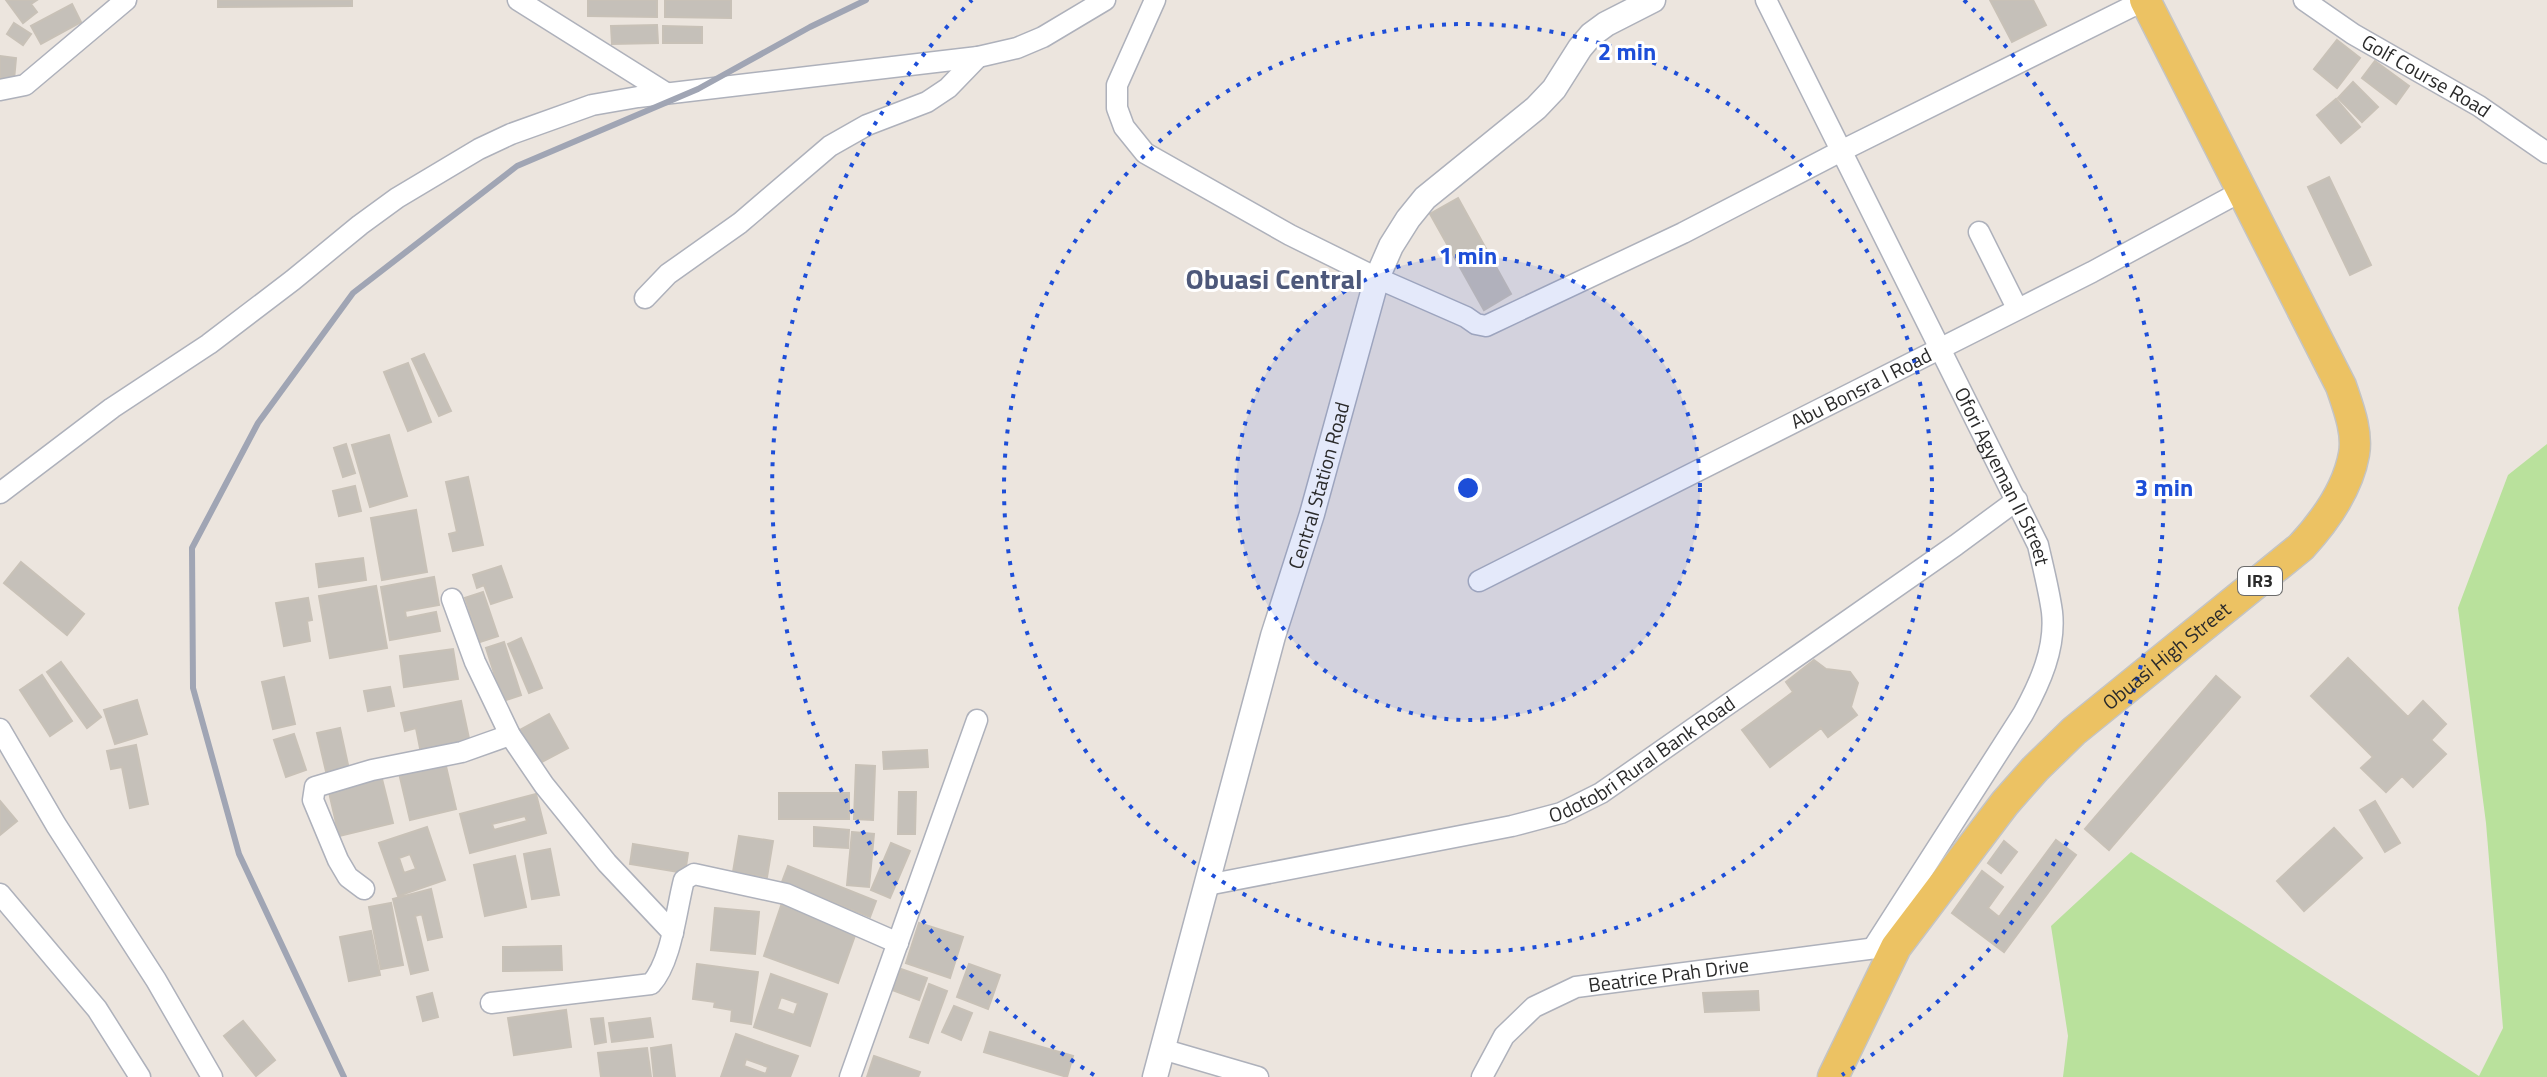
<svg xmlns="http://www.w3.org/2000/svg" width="2547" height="1077" font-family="'Titillium Web',sans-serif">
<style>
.green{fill:#b9e19c}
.building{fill:#c5c0b9;stroke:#c8c1b7;stroke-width:2;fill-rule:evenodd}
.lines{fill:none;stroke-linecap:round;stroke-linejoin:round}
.minor-casing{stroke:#aeb1bb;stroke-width:23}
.tertiary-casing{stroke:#aeb1bb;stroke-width:27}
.primary-casing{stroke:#c4c4c4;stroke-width:33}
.minor{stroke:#fff;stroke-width:20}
.tertiary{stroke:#fff;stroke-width:24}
.primary{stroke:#ecc263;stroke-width:30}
.rail{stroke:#a0a5b4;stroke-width:6}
.ring{fill:none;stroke:#1d4ed8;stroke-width:4;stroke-dasharray:4 8}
.labels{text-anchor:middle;stroke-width:6;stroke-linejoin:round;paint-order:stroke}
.shield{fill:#fff;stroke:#6b6b6b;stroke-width:2}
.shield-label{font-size:18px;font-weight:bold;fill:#2b2b2b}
.street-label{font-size:20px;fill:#2b2b2b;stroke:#fff}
.district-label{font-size:28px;font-weight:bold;fill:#4d587a;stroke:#fff}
.centre{fill:#1d4ed8;stroke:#fff;stroke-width:4}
.ring-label{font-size:24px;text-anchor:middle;font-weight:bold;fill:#1d4ed8;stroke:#fff;stroke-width:6;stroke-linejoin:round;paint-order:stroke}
</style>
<rect width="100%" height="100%" fill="#ece5de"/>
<path class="green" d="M2547,444V1077H2063L2068,1036L2051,926L2131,852L2479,1076L2503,1028L2486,823L2458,608L2508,475Z"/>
<path class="building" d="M6,0H37L31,4L37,12L23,23Z
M218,0H352V6L218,7Z
M588,0H657V17L588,16Z
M665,0H731V18L665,17Z
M1990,0H2033L2046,25L2012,42Z
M72,4L81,22L41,44L31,26Z
M14,23L31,34L23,45L7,34Z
M657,25L658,43L612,44L611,26Z
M663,26L702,27V43H663Z
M2337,40L2360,58L2337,88L2314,69Z
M0,56L16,58L14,80L0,78Z
M2375,61L2409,86L2396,104L2362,78Z
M2353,82L2378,107L2362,122L2338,98Z
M2336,99L2360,127L2341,143L2317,115Z
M2329,177L2371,265L2350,275L2308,187Z
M1458,198L1511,294L1484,310L1430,214Z
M424,354L451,411L439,416L412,359Z
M408,363L431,422L408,431L384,372Z
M389,435L407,496L370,507L352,445Z
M346,444L355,473L343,477L334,448Z
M468,477L483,545L453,551L449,534L457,532L446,482Z
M355,486L361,511L339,516L333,491Z
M416,510L427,572L382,580L371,518Z
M363,558L366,580L319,587L316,564Z
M21,562L84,614L67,635L4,583Z
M501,566L512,597L491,604L484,585L477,588L473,575Z
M434,577L439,605L405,611L406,618L436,612L440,631L390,640L381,587Z
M376,586L387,648L330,658L319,596Z
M483,592L498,636L480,642L465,598Z
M308,598L312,620L307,621L310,641L284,646L276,603Z
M521,638L542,688L529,693L508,644Z
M504,642L521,695L503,701L486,648Z
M453,649L458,679L404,687L400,656Z
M2348,658L2408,717L2423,701L2446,724L2431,740L2446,754L2413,787L2402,776L2386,792L2361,768L2373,757L2311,696Z
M1814,660L1826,669L1850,672L1858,683L1851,707L1857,715L1828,737L1821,728L1770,767L1742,730L1793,692L1786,682Z
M61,662L101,717L87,728L47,672Z
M42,675L72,721L50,736L20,690Z
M2216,676L2240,697L2109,850L2085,829Z
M284,677L295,724L273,729L262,682Z
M390,687L394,706L368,711L364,691Z
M137,700L147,734L115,744L104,710Z
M461,701L470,743L421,753L416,728L405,731L401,713Z
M549,714L568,748L538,764L520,730Z
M340,728L350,774L328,780L317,733Z
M294,734L306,770L286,777L274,740Z
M136,745L148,804L130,808L122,767L111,769L107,751Z
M927,750L928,767L884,769L883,752Z
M445,762L456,809L410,820L399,773Z
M856,765L875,766L873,820L854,819Z
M381,775L393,823L339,836L328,788Z
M899,792H916L915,834H898Z
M779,793H849V819H779Z
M536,794L546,833L470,853L460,814ZM525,816L527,821L494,830L492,824Z
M0,801L17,821L0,835Z
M2375,801L2400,843L2385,852L2360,810Z
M427,827L445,880L398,896L379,843ZM410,854L416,869L404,873L399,858Z
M814,827L849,830L848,848L814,846Z
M2334,828L2362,858L2304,911L2277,881Z
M852,832L874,834L869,887L847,885Z
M739,836L773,841L767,877L733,872Z
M2056,840L2076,855L2004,952L1952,913L1982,871L2003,887L1988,908L1999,917Z
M2004,841L2017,852L2001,873L1988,863Z
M891,843L910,851L890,898L871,890Z
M633,844L688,853L685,873L630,864Z
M550,849L559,895L532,899L524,854Z
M515,856L526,907L485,916L474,865Z
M788,866L876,901L870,917L782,882Z
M431,889L442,937L428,940L422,914L415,916L428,970L411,974L393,899Z
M783,900L858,927L838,983L764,956Z
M391,903L403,965L381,969L369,907Z
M715,908L759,912L755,954L711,950Z
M919,923L963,937L950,978L906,963Z
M371,931L380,975L349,981L340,937Z
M561,946L562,970L503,971V947Z
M697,964L758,972L751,1024L731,1021L732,1010L714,1007L715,1002L693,999Z
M969,964L1000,975L988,1009L957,997Z
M901,969L927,978L919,1000L892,990Z
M771,974L827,994L810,1046L754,1027ZM781,997L798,1003L794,1015L777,1009Z
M929,984L947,991L928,1043L910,1037Z
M1758,991L1759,1010L1705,1012L1703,993Z
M432,993L438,1017L423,1021L417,997Z
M954,1006L972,1013L961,1040L942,1032Z
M566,1010L571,1047L514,1055L508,1018Z
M603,1018L606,1042L595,1044L591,1019Z
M650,1018L653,1037L612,1042L609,1023Z
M243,1021L275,1060L256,1076L224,1036Z
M990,1032L1073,1056L1067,1077L984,1052Z
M736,1034L798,1056L790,1077H721ZM746,1059L768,1067L766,1074L744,1066Z
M671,1045L675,1077H654L651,1048Z
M647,1048L651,1077H601L598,1053Z
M874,1056L920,1072L918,1077H867Z"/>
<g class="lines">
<defs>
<g id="minor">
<path d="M518,0L666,93"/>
<path d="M1155,0L1117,85V108L1124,127L1145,153L1290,235L1377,278L1466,317L1476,324L1486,326L1683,233L1841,151L2145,0"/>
<path id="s1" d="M1766,0L2038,545C2043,567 2049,590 2052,612C2056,648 2040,683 2023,714L1873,948"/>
<path id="s2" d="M2304,0L2353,34L2479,106L2547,153"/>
<path d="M0,90L25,85L126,0"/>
<path d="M1979,232L2017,308"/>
<path d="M645,298L668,274L740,223L830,146L867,125L927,102L948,88L978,57"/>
<path d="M0,493L112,408L209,344L293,280L360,225L397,198L479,149L511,134L592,105L638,97L978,57L1017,48L1043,37L1105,0"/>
<path id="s3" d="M1479,581L2092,272L2242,191"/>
<path d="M452,599L475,662L510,735L544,785L607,863L673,933"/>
<path d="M0,729L56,825L156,980L212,1077"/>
<path id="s4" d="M1207,885L1512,826L1561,813L1601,793L1956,545L2017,500"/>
<path d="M364,889L348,877L338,860L313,800L315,787L372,770L462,752L510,735"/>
<path d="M0,894L97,1009L140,1077"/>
<path d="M491,1003L651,984C672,961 676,910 684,880L694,874L786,894L898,943"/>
<path d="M1162,1049L1258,1077"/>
<path d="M850,1077L977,720"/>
<path id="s5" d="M1482,1077L1504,1036L1534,1007L1576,987L1884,947"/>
</g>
<g id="tertiary">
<path id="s6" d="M1155,1077L1273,636L1312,514L1377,278L1391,246L1408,219L1425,198L1536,108L1554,89L1580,48L1591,35L1606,24L1653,0"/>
</g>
<g id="primary">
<path id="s7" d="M1833,1077L1896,947L2005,803L2035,769L2074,731L2301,547C2324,522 2348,488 2354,454C2358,432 2348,407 2341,386L2145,0"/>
</g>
</defs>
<use href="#minor" class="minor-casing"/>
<use href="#tertiary" class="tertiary-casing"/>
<use href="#primary" class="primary-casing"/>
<use href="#minor" class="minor"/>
<use href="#tertiary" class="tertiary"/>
<use href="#primary" class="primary"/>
<path class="rail" d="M344,1077L239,854L193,688L192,548L258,423L353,293L517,166L698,89L810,27L866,0"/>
</g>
<circle cx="1468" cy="488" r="232" fill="#1d4ed8" fill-opacity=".12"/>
<g class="ring">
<circle cx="1468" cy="488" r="232"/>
<circle cx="1468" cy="488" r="464"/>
<path d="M1094 1075A696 696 0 0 1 972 0M1964 0A696 696 0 0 1 1842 1075"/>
</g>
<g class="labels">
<rect class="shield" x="2238" y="567" width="44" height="28" rx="6"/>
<g class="shield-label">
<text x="2260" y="587">IR3</text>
</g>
<g class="street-label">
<text dy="7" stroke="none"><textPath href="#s2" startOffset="144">Golf Course Road</textPath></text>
<text dy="7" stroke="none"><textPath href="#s3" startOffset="428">Abu Bonsra I Road</textPath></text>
<text dy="7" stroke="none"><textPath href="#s1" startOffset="532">Ofori Agyeman II Street</textPath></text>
<text dy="7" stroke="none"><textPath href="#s6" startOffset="614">Central Station Road</textPath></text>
<text dy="7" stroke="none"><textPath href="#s7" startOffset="544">Obuasi High Street</textPath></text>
<text dy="7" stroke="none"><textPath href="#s4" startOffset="458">Odotobri Rural Bank Road</textPath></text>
<text dy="7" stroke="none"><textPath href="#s5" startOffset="228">Beatrice Prah Drive</textPath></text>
</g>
<g class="district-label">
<text x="1274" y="289">Obuasi Central</text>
</g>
</g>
<circle cx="1468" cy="488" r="12" class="centre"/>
<g class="ring-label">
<text x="1627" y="60">2 min</text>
<text x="1468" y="264">1 min</text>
<text x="2164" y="496">3 min</text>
</g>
</svg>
